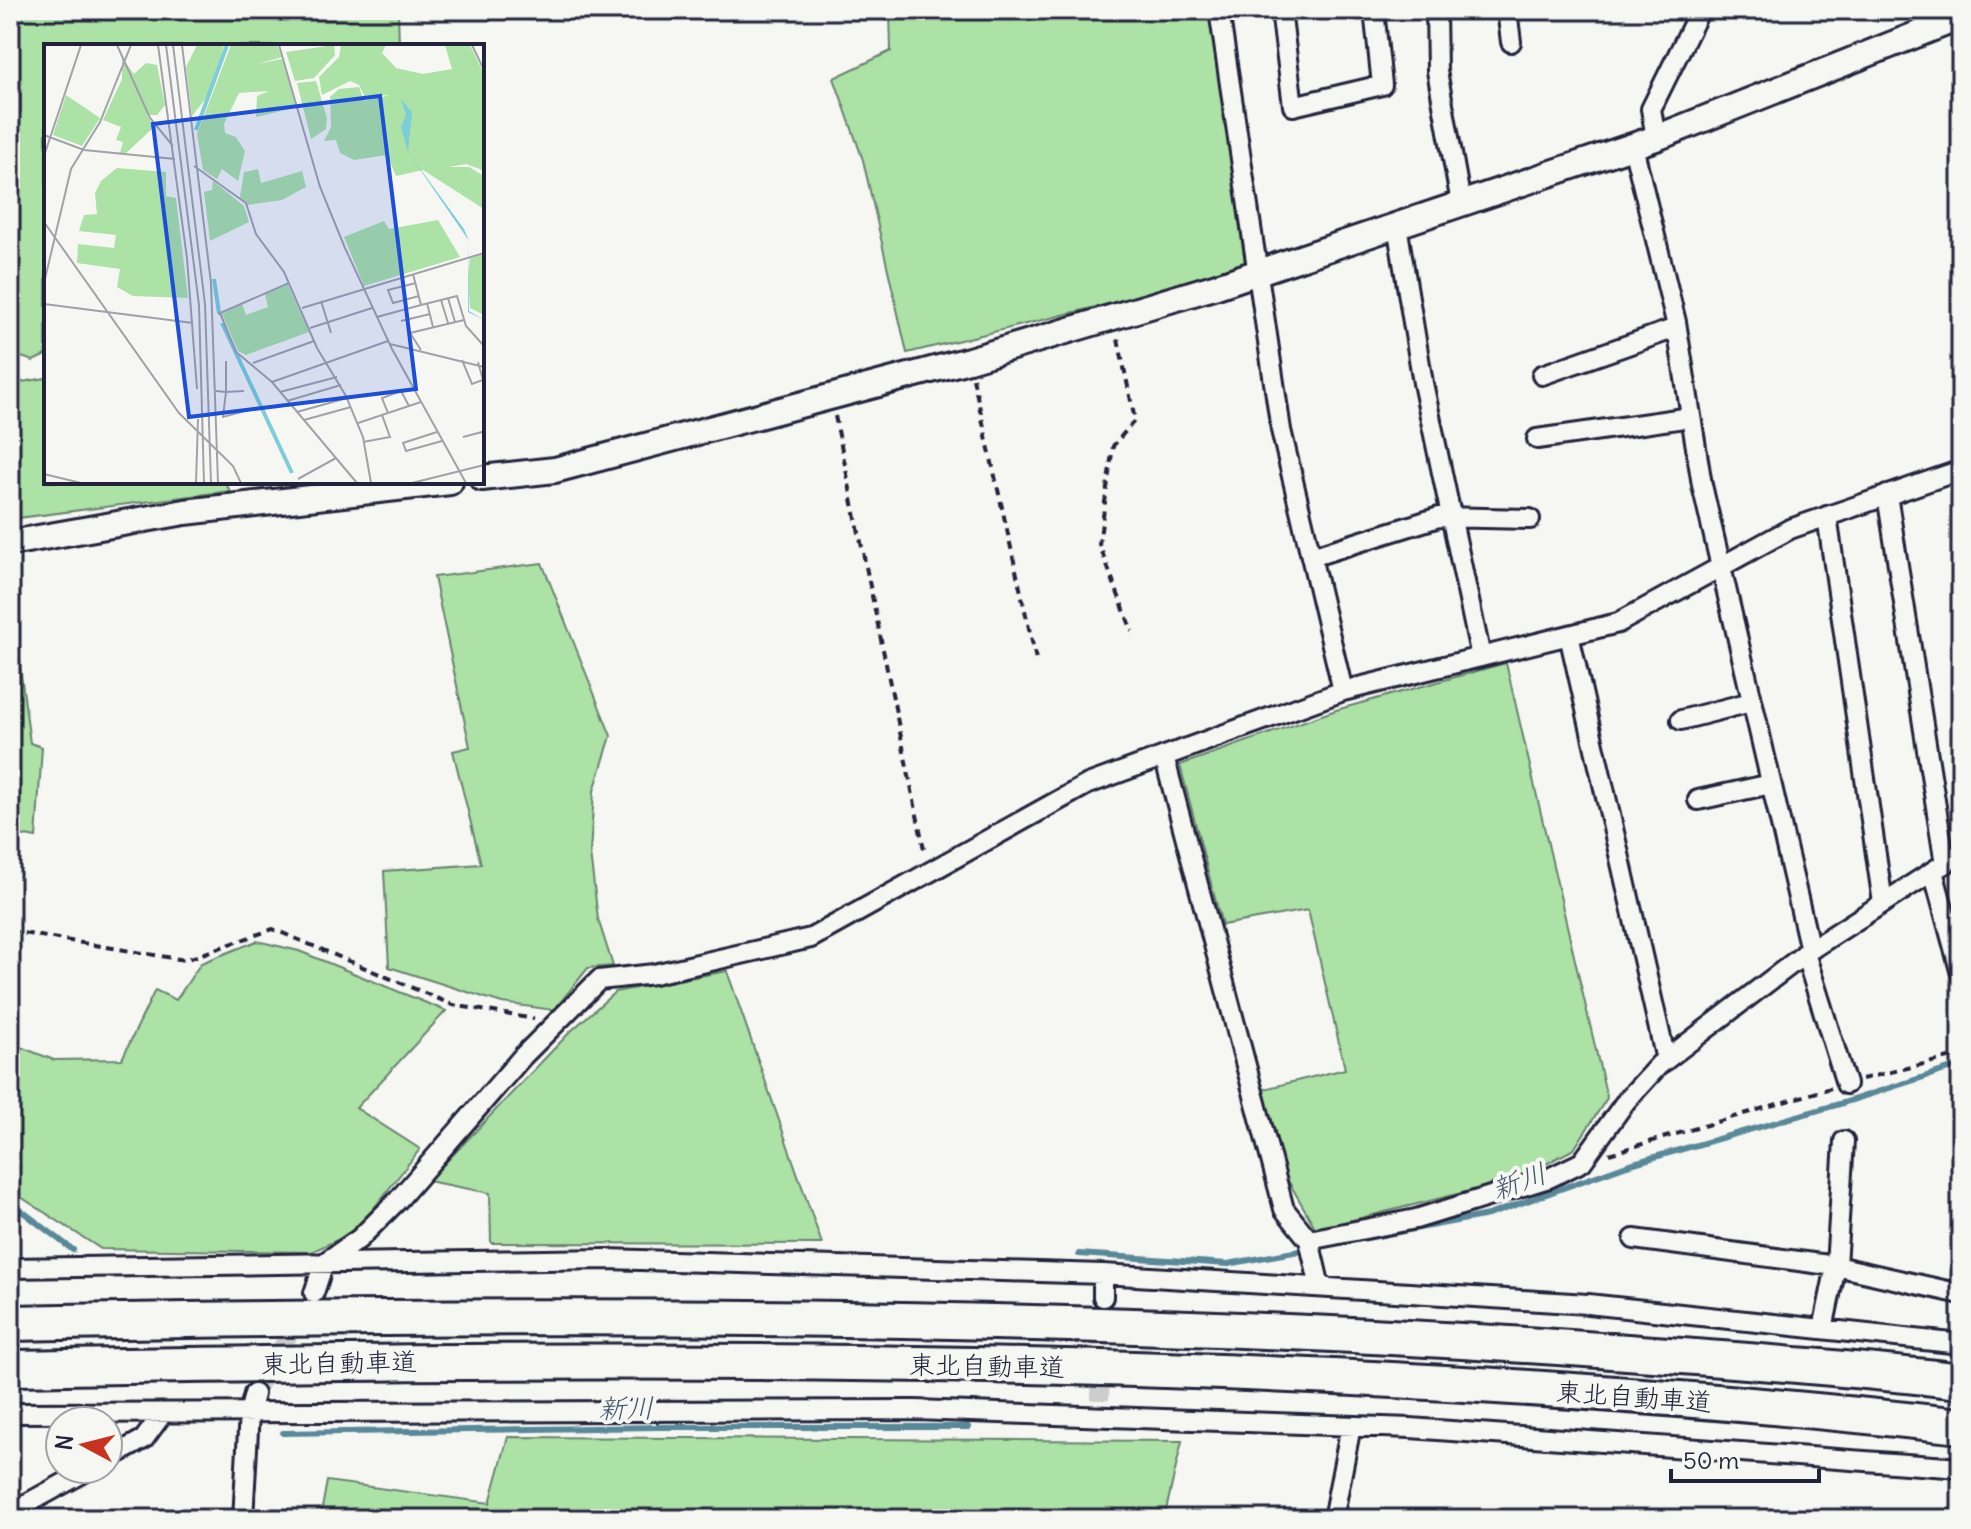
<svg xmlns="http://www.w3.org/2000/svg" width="1971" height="1529" font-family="Delius,'Klee One',sans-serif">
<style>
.green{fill:#ace2a5;stroke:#678270;stroke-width:2}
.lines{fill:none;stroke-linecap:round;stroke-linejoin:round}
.stream{stroke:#598999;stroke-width:6}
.minor-tunnel{stroke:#cccccd;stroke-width:18;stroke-dasharray:18 9;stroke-linecap:butt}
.minor-casing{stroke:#22223b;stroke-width:24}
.tertiary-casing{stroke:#22223b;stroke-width:30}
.motorway-casing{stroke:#22223b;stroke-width:40}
.path{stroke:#22223b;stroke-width:4;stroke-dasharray:8 6;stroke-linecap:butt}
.minor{stroke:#f6f6f2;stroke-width:18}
.tertiary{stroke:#f6f6f2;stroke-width:24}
.motorway{stroke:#f6f6f2;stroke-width:34}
.labels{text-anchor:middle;stroke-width:8;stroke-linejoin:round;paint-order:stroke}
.street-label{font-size:26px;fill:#22223b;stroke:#f6f6f2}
.water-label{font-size:28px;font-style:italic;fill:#3d566a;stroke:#f6f6f2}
.inset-river{fill:none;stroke:#7dced8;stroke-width:4}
.inset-road{fill:none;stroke:#a1a1a9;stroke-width:2}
.view{fill:#1d4ed8;fill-opacity:0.15;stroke:#1d4ed8;stroke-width:4}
.inset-edge{fill:none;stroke:#22223b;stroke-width:4}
</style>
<rect width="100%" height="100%" fill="#f6f6f2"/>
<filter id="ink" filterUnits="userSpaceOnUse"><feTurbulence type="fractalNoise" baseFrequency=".0125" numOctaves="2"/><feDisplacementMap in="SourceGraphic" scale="16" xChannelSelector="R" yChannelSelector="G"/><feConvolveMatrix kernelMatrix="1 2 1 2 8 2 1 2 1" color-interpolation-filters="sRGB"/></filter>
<g filter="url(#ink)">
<path class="green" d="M10,10H398L399,46H46V355L33,361L10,353V114L21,112C23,77 10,46 10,10Z
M890,10H1211L1245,263L1116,302L907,353L863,160L834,78L891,51Z
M46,378V482H225L230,491L10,519V384Z
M542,563L611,736L594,791L590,853L598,919L613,966L588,968L554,1010L502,1003L389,967L384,871L481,864L453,751L470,747L434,577Z
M10,590L30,743L42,747L36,838L10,833Z
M1506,663L1607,1098L1574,1149L1518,1179L1316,1229L1272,1153L1264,1089L1345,1069L1308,910L1222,925L1180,765L1336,710Z
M257,941L299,951L446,1011L356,1108L420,1149L367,1217L346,1236L311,1252L101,1249L10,1190V1043L54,1060L122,1059L155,990L176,1000L201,963Z
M727,971L822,1244L491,1243L490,1193L428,1181L571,1031L615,992Z
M508,1437L1182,1441L1164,1519H320L327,1481L490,1503Z"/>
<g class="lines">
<path class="stream" d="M10,1202L73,1250
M1340,1243L1488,1215L1627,1165L1843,1103L1961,1065
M1079,1254L1228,1264L1310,1249
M283,1433L659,1427H968"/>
<path class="minor-tunnel" d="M254,1394L300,1316
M1100,1400L1102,1320"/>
<defs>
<path id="minor" d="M1219,10L1281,430L1343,691
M1281,10L1293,106L1382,85L1374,10
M1436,10L1437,71L1461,203
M1507,10L1511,42
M1656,138L1651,109L1700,10
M1633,146L1676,322L1702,485L1810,950
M1397,225L1423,383L1481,657
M1542,375L1676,328
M1537,439L1691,417
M1887,495L1945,864
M1827,516L1883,903
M1311,557L1439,517L1530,519
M1569,635L1666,1060
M1681,720L1751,702
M1164,756L1284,1209L1309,1240L1320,1287
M1698,800L1771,784
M1933,871L1961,974
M1805,953L1846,1084
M1634,1239L1836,1266L1844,1141
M1309,1240L1416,1219L1549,1178L1582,1162L1626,1101L1659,1065L1810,950L1961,853
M10,1268L607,1259L1103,1274L1588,1304L1961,1344
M314,1293L324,1263L359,1239L398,1200L523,1056L599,980L654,974L811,938L1088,784L1343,691L1618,623L1790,529L1961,470
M1103,1297V1274
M1823,1329L1836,1266L1961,1294
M10,1413L915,1410L1410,1428L1961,1468
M108,1459L144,1439L163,1413
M10,1513L90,1469
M243,1519L249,1413L254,1394
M1333,1519L1351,1426"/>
<path id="tertiary" d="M482,478L555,470L969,360L1217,286L1656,138L1961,17
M10,543L185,512L450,482"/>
<path id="motorway" d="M10,1323C540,1313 1070,1312 1599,1350C1720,1359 1841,1367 1961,1381
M10,1368C660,1356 1314,1353 1961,1426"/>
</defs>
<use href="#minor" class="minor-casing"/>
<use href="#tertiary" class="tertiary-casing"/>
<use href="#motorway" class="motorway-casing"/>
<path class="path" d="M1118,339L1135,420L1113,446L1099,544L1132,631
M973,378L1037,664
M835,416L925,854
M10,931L185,960L273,929L453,1005L534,1019
M1862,1079L1961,1055
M1609,1154L1831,1088"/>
<use href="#minor" class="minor"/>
<use href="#tertiary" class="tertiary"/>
<use href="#motorway" class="motorway"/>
</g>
</g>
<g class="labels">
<g class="street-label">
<text transform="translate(339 1363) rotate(-1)" y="9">東北自動車道</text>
<text transform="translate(987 1366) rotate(1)" y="9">東北自動車道</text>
<text transform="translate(1634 1397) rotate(4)" y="9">東北自動車道</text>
</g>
<g class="water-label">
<text transform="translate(1519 1181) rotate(-20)" y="10">新川</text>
<text transform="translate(626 1408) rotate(-1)" y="10">新川</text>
</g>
</g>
<g transform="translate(44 44)">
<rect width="440" height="440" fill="#f6f6f2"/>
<path d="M153,1H180L166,49L148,72L142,23ZM187,1H233L238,13L213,20L238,15L254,63L212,73L213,52L225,47L195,49L180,80L181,89L192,93L201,107L194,137L178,125L173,135L159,126L153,90ZM290,1L291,11L270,34L251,37L242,8ZM297,1H342L338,9L352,24L379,30L408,25L401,1H426L440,30V129L436,125L422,120L405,123H425L440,132V165L379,126L352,132L343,111L310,116L296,109L292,96L280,97L287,83L286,53L295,45L315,43L320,57L346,51L321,53L315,41L306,37L278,51L275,33L295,13ZM78,14L90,30L102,19L113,21L121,61L113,71H103L110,83L81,110L76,109L79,98L72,96L77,83L59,76L78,35ZM272,37L283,74L282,85L267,95L253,39ZM22,51L56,74L38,102L9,91ZM73,124L122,128V152L132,154L144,254L89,252L73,243L76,225L33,219L34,200L70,204L72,191L35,187L40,171L53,170L51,149L57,137ZM214,125L217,139L258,127L262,143L238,156L204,161L196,153L200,128ZM169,137L200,162L205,178L166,197L160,148L168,146ZM394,176L416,213L320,242L300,193L340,177L345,185ZM440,210V271L426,264L424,236L426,214ZM244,241L265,288L202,311L194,307L178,270L198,260L202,271L224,263L221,250Z" fill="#ace2a5"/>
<path d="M357,55L368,68L364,108L420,185L425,197V267L440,276L424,268L425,197L364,108L357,83L362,71Z" fill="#7dced8"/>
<path class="inset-river" d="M152,86L183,1M170,235L175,269M178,279L248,429"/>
<path class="inset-road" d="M73,1L106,74L129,102M114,1L143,214L153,345M122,1L155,261L160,439M129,1L161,260L167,439M138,1L167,239L174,439M235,1L276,143L301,204L348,305L422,439M428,1L440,26M0,91L40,106L131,115M0,112L37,1M150,122L202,159L212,190L240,228L273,304L302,352L319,393L327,439M0,178L135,369L189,422L197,439M369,230L377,261L413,252L422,282L440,302M0,239L27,125L56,78L87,1M372,239L344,246L349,259L375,252M404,254L411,278M397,256L404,279M277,257L287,289M383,259L389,283M0,260L149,279M258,264L440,209M176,269L192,308L228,338L313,439M174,270L245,239M333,273L377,261M357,277L386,270M266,284L328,264M346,300L440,323M377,306L366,289L420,276M418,316L428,340L439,336L434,318M182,317V348L200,347M209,319L270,297M228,338L344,297M172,347L182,348L179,373L209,365M236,348L293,333M243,357L297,341M253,368L303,354M344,369L338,354L357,347L365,362M260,376L307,363M314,379L377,358M393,388L359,399L362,407L398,397M419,393L438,388L440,393M319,398L346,393L338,371M0,430L37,439M254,435L292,414M152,439L154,375M368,439L440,421"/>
<path class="view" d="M336,52L372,345L145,373L109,80Z"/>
<rect width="440" height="440" class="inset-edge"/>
</g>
<rect width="1971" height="1529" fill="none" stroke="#f6f6f2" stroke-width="40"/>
<rect x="20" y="20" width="1931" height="1489" fill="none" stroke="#22223b" stroke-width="3" filter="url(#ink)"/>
<g transform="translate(84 1445) rotate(277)"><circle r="38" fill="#f6f6f2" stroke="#a1a1a9" stroke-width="2"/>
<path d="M0-6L14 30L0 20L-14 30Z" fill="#c8321e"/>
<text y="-12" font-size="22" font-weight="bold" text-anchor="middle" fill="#22223b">N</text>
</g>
<path d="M1671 1469v12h148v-12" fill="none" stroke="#22223b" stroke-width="4"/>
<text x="1683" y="1469" font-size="24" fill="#22223b" stroke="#f6f6f2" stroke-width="6" paint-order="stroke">50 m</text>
</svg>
